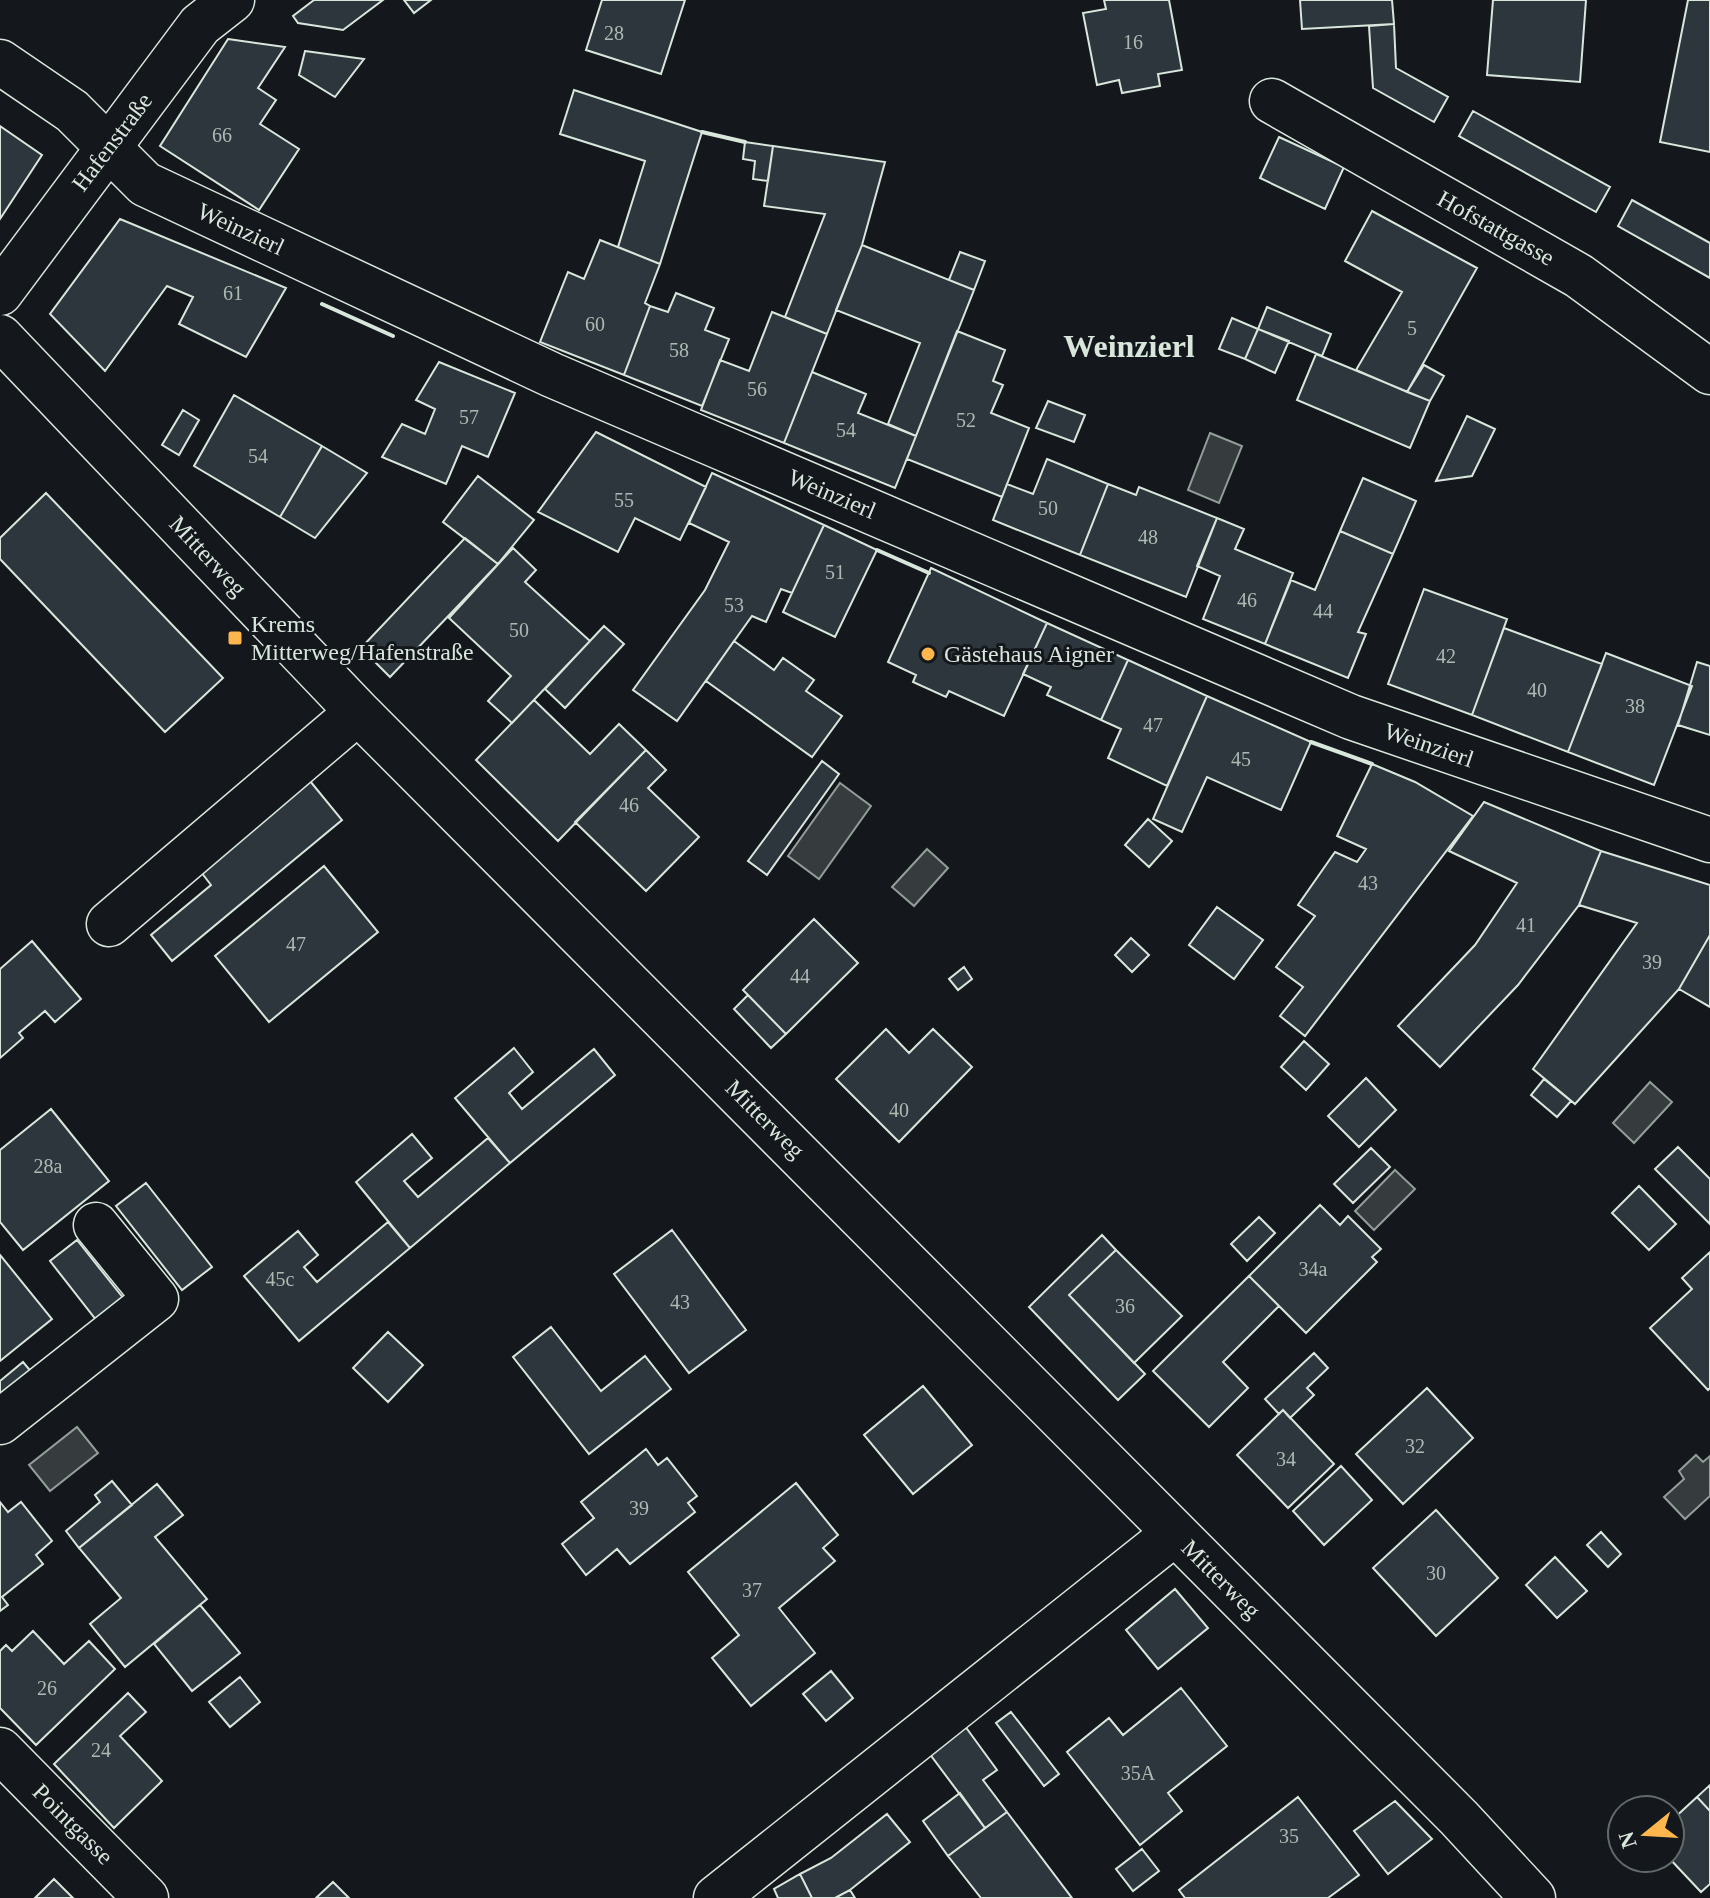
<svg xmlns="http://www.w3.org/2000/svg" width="1710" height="1898" font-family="Georgia,serif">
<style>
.water{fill:#363b3e;stroke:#939e99;stroke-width:2}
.building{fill:#2c363c;stroke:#d8e6dc;stroke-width:2}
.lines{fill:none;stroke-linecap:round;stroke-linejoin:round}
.minor-casing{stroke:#d8e6dc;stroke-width:47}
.minor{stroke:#14181c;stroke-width:44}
.wall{stroke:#d8e6dc;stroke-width:4}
.poi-dot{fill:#ffb74d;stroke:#14181c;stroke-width:3}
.labels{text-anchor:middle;stroke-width:6;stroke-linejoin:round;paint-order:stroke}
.number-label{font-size:20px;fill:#adbab4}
.street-label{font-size:24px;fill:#d8e6dc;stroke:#14181c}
.poi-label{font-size:24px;fill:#d8e6dc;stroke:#14181c;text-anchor:start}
.district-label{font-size:32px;font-weight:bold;fill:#d8e6dc;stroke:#14181c}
</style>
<rect width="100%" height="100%" fill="#14181c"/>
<path class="water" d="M1210,433L1242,446L1219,503L1188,490Z
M840,783L871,806L819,879L788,856Z
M927,849L948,868L914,906L892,887Z
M1650,1082L1672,1102L1634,1143L1613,1123Z
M1395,1170L1415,1189L1374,1230L1355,1211Z
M77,1427L98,1453L50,1491L29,1465Z
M1696,1455L1703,1462L1710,1456V1496L1685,1519L1664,1497L1684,1479L1679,1471Z"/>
<path class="building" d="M314,0H383L343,30L298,23L293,16Z
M404,0H431L414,13Z
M602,0H685L661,74L586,50Z
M1104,0H1169L1182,70L1158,74L1160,86L1122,93L1119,80L1097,85L1083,13L1106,9Z
M1300,0H1392L1394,24L1302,29Z
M1493,0H1586L1580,82L1487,75Z
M1688,0H1710V152L1660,142Z
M1394,24L1396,68L1448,97L1434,122L1373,88L1369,26Z
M228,39L285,47L258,88L276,100L260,124L299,149L259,210L160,146Z
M305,51L364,59L335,97L299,75Z
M574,90L702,132L660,264L618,247L645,161L560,134Z
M1473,111L1610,187L1596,212L1459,136Z
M0,126L42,155L0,219Z
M1279,137L1344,167L1325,209L1260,178Z
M745,142L773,146L768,181L753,179L755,161L743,159Z
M773,146L885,162L862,245L827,334L785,317L825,214L764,206Z
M1632,200L1710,243V278L1618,226Z
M1372,211L1477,268L1407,392L1356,370L1402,292L1345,261Z
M120,219L286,288L246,357L179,324L193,297L167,286L105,371L50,314Z
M600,240L660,264L645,303L650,306L624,375L540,342L568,272L584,279Z
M862,245L974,290L916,436L888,424L920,343L836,310Z
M960,252L985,261L974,290L949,280Z
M676,293L714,308L705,330L729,339L702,406L624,375L650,306L668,312Z
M1267,307L1331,334L1322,356L1258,329Z
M772,312L827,334L784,443L701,410L720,360L749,371Z
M1232,318L1258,329L1245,359L1219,349Z
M1258,329L1289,341L1275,373L1245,359Z
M957,331L1005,350L993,381L1003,385L991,413L1029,428L1002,497L907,459Z
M1316,354L1430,401L1410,448L1297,400Z
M439,362L515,393L488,457L462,446L446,484L382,457L402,424L425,434L435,409L416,400Z
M1424,365L1444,376L1430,401L1407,392Z
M812,372L866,394L858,413L916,436L895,488L784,443Z
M234,395L322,446L280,517L194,466Z
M1048,401L1085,415L1074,442L1036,428Z
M183,410L199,420L179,455L162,445Z
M1467,416L1495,429L1472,476L1436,481Z
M596,432L706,487L680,540L635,518L618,552L538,512Z
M322,446L367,473L315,538L280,517Z
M1047,459L1108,484L1080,555L993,520L1007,484L1033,494Z
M712,473L824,525L792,593L781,589L766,622L752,616L677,721L633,690L705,590L729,542L689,523Z
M478,476L534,520L498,564L443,522Z
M1363,478L1416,501L1393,554L1340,531Z
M1108,484L1136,495L1139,487L1217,518L1186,597L1080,555Z
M46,493L223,678L165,732L0,559V538Z
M1217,518L1244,529L1235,549L1293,573L1265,644L1203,619L1220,576L1197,566Z
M824,525L877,550L835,637L783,612Z
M1340,531L1393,554L1358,632L1366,634L1348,678L1265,644L1291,580L1315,590Z
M465,538L498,564L390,677L361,648Z
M513,548L536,570L525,582L590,641L512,723L488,701L511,676L449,618Z
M931,568L1047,623L1004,716L949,691L946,697L913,682L916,675L888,662Z
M1424,589L1507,619L1472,715L1388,684Z
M1047,623L1128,660L1101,720L1047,695L1051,687L1023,674Z
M604,626L624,644L565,708L545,689Z
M1504,628L1602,664L1568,752L1472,715Z
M734,641L774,670L783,658L814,680L806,691L842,716L812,757L706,681Z
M1606,653L1692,686L1654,785L1568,752Z
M1128,660L1207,696L1167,786L1108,758L1121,729L1101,720Z
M1697,662L1710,666V735L1678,725Z
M1207,696L1311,742L1281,810L1207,777L1182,832L1153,819Z
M534,700L590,754L619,724L646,750L558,841L476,760Z
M646,750L666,770L648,788L699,837L646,891L575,822Z
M822,761L839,774L767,875L748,861Z
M1372,764L1415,782L1473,816L1305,1036L1280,1016L1303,987L1276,967L1315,916L1298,905L1335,852L1357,862L1366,849L1337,836Z
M310,781L342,820L172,961L151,935L211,885L201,872Z
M1484,802L1601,851L1579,905L1518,985L1440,1067L1398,1026L1475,945L1517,883L1449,851Z
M1148,819L1172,841L1149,867L1125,845Z
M1601,851L1710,885V935L1679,989L1575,1104L1533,1069L1637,923L1579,905Z
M324,866L378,932L269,1022L215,956Z
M1217,907L1263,940L1234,979L1189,945Z
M814,919L858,963L786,1034L743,990Z
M1710,935V1007L1679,989Z
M1131,938L1149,955L1132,972L1115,955Z
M32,941L81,999L55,1022L45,1011L19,1033L23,1038L0,1058V969Z
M964,967L972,979L958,990L949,979Z
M748,995L786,1034L771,1048L734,1009Z
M886,1029L909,1053L933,1029L972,1067L899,1142L836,1079Z
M1304,1041L1329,1064L1306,1090L1281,1067Z
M514,1048L533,1072L509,1093L522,1109L594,1049L615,1075L510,1163L455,1098Z
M1366,1078L1396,1110L1359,1147L1328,1116Z
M1544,1079L1571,1101L1557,1117L1531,1095Z
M51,1109L109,1181L23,1250L0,1222V1150Z
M412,1134L432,1158L404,1181L418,1197L488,1138L510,1163L410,1248L356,1182Z
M1678,1147L1710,1179V1224L1655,1169Z
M1371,1148L1390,1167L1353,1203L1334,1184Z
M146,1183L212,1267L182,1290L116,1206Z
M1639,1186L1676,1224L1649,1250L1612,1213Z
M1320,1205L1340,1225L1348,1216L1381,1249L1372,1257L1377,1262L1306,1333L1249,1276Z
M1259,1217L1275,1233L1247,1261L1231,1244Z
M388,1222L410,1248L299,1341L244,1276L298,1231L318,1255L304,1267L317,1282Z
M672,1230L746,1330L689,1373L614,1274Z
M1102,1235L1116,1250L1069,1295L1145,1374L1118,1400L1029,1307Z
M77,1240L124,1299L97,1321L50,1261Z
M1116,1250L1182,1316L1134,1363L1069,1295Z
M1710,1252V1388L1708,1390L1650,1328L1692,1289L1682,1278Z
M0,1255L52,1319L0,1361Z
M1249,1276L1279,1306L1223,1362L1248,1388L1209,1427L1153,1371Z
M551,1327L601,1391L645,1356L671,1389L589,1454L513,1357Z
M388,1332L423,1365L388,1402L353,1368Z
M1314,1353L1328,1368L1307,1388L1314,1395L1290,1418L1283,1410L1279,1414L1265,1399Z
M23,1362L34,1375L0,1402V1381Z
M923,1386L972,1445L913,1494L864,1435Z
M1427,1388L1473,1438L1403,1504L1356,1454Z
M1283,1410L1334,1464L1288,1508L1237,1455Z
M646,1449L658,1465L667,1458L697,1496L688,1503L695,1512L630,1564L617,1549L586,1575L562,1544L594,1518L581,1502Z
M1341,1466L1372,1500L1324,1545L1293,1511Z
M112,1481L132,1505L79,1548L66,1531L100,1502L95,1495Z
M796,1483L838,1535L823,1548L835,1561L779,1608L815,1653L751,1706L712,1658L739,1635L688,1572Z
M157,1484L183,1515L155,1537L207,1599L125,1667L90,1624L121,1598L79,1548Z
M0,1502L8,1512L21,1502L52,1541L36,1555L43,1564L2,1597L8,1605L0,1611Z
M1436,1510L1498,1578L1436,1636L1373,1568Z
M1601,1532L1621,1554L1608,1567L1587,1545Z
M1555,1557L1587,1591L1557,1618L1526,1585Z
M1175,1589L1208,1628L1158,1669L1126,1630Z
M200,1605L240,1653L192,1691L154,1644Z
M33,1631L64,1664L89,1641L115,1669L36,1745L0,1708V1651L6,1645L12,1651Z
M831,1671L853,1698L826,1721L803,1694Z
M240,1677L260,1702L230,1727L209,1702Z
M1181,1688L1227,1746L1168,1793L1182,1811L1140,1845L1067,1752L1109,1718L1123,1735Z
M128,1693L146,1712L120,1736L162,1781L114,1828L54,1764Z
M1011,1712L1059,1774L1044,1786L996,1723Z
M962,1722L997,1770L983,1780L1007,1812L985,1828L926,1749Z
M1710,1785V1811L1697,1797Z
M960,1793L985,1828L948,1856L923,1821Z
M1298,1797L1359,1875L1328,1898H1185L1179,1890Z
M1697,1797L1710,1811V1884L1701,1892L1669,1858L1670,1822Z
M1395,1801L1432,1839L1388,1874L1354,1831Z
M1007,1812L1072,1898H981L948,1856Z
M887,1814L910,1842L850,1890L835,1898H812L800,1874L831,1858Z
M1142,1849L1159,1871L1133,1891L1116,1869Z
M800,1874L812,1898H778L774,1889Z
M54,1879L73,1898H35Z
M333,1882L349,1898H316Z
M850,1890L855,1898H835Z"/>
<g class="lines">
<defs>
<path id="minor" d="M0,62L72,111L145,184L552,375L1351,717L1710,840
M1272,101L1579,276L1710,372
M0,293L200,25L232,0
M0,337L358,712L1459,1818L1533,1898
M109,924L358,712
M0,1422L156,1299L96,1225
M0,1750L146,1898
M716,1898L1175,1533"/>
</defs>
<use href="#minor" class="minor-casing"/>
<use href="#minor" class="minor"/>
<path class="wall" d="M702,132L745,142
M322,304L393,336
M877,550L929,573
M1311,742L1372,764"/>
</g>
<g class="poi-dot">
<rect x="227" y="630" width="16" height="16" rx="4"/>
<circle cx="928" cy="654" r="8"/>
</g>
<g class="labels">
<g class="number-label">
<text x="614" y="40">28</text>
<text x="1133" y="49">16</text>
<text x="222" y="142">66</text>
<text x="233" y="300">61</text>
<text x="595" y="331">60</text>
<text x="1412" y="335">5</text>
<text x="679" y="357">58</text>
<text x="757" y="396">56</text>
<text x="469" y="424">57</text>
<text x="966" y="427">52</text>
<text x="846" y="437">54</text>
<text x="258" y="463">54</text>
<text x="624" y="507">55</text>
<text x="1048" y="515">50</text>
<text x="1148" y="544">48</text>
<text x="835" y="579">51</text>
<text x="1247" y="607">46</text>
<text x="734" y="612">53</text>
<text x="1323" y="618">44</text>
<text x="519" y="637">50</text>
<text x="1446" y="663">42</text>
<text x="1537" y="697">40</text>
<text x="1635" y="713">38</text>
<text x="1153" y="732">47</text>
<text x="1241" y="766">45</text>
<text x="629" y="812">46</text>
<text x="1368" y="890">43</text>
<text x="1526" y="932">41</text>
<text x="296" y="951">47</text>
<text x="1652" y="969">39</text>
<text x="800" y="983">44</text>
<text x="899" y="1117">40</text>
<text x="48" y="1173">28a</text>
<text x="1313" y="1276">34a</text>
<text x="280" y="1286">45c</text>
<text x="680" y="1309">43</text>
<text x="1125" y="1313">36</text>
<text x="1415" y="1453">32</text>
<text x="1286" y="1466">34</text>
<text x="639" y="1515">39</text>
<text x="1436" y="1580">30</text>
<text x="752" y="1597">37</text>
<text x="47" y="1695">26</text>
<text x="101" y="1757">24</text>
<text x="1138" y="1780">35A</text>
<text x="1289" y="1843">35</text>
</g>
<g class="street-label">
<text transform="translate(112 142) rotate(-53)" y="8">Hafenstraße</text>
<text transform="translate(1496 228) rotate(29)" y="8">Hofstattgasse</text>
<text transform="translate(241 229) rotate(25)" y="8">Weinzierl</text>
<text transform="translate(832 494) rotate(23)" y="8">Weinzierl</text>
<text transform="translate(208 556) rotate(47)" y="8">Mitterweg</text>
<text transform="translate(1429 745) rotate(19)" y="8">Weinzierl</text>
<text transform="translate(765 1119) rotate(45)" y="8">Mitterweg</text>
<text transform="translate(1221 1579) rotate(45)" y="8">Mitterweg</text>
<text transform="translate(73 1824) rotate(45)" y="8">Pointgasse</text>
</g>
<g class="poi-label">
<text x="251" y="632">Krems<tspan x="251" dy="28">Mitterweg/Hafenstraße</tspan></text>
<text x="944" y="662">Gästehaus Aigner</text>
</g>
<g class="district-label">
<text x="1129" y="357">Weinzierl</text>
</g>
</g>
<g transform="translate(1646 1834) rotate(252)"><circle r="38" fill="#14181c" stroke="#626a69" stroke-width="2"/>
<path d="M0-6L14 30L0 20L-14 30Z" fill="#ffb74d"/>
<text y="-12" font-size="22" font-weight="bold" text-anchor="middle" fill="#d8e6dc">N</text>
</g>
</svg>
